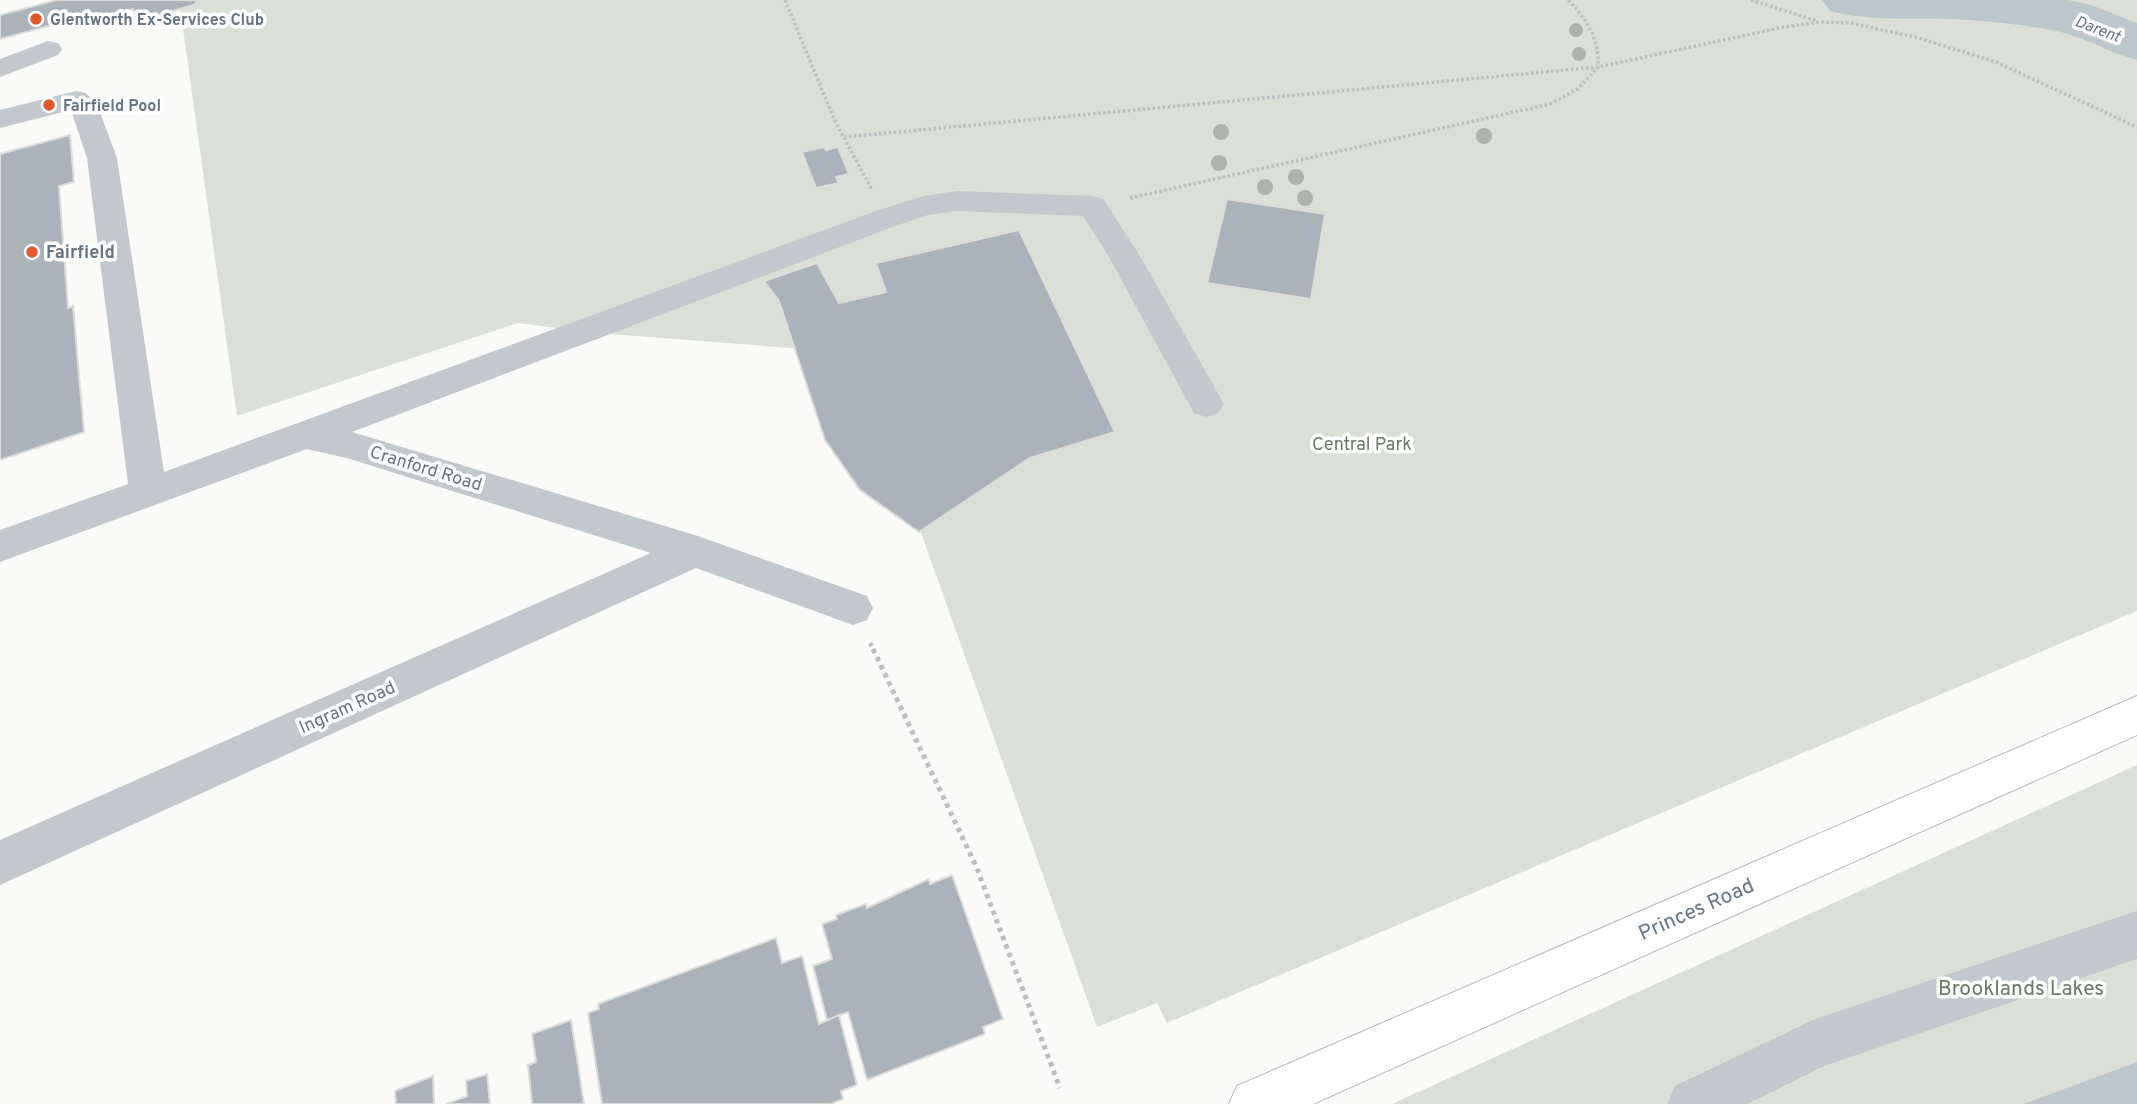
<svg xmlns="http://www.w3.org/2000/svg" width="2137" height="1104" font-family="Overpass,sans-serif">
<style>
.green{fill:#dadfd7}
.water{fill:#bbc7cb}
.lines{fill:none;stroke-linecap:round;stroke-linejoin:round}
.river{fill:#bbc7cb;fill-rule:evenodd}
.building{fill:#aab3b9;stroke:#dcdcda;stroke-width:2}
.major-casing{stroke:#b5babe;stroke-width:2}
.path-far2{stroke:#bbbfc2;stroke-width:3.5;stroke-dasharray:2.5 2.5;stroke-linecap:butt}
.path-far1{stroke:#bbbfc2;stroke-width:4.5;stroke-dasharray:3.5 3.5;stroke-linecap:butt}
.path{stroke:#bbbfc2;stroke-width:5;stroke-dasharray:4.5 4.5;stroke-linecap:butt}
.minor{fill:#c3c8cc;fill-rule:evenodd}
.major{fill:#fff;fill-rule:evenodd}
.tree{fill:#aab4a7}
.poi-dot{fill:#e4572e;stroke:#fff;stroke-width:2.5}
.labels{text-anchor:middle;stroke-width:7;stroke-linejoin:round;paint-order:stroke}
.far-poi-label{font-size:16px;font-weight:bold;fill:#657683;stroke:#fff;text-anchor:start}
.far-water-label{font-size:16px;font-style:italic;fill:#60757c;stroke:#fff}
.poi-label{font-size:18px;font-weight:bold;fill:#657683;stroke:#fff;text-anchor:start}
.park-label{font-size:18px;fill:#687a64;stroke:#fff}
.street-label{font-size:18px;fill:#657683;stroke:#fff}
.near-street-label{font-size:21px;fill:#657683;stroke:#fff}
.near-park-label{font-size:21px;fill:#687a64;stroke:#fff}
</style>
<rect width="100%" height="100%" fill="#fafaf8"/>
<path class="green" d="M179,0H2137V611L1167,1023L1157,1003L1097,1027L857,353L596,333L518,323L237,416Z
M2137,765V1104H1392Z"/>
<path class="water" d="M2137,1062V1104H2024Z"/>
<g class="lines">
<path class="river" d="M1822,0H2068L2091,5L2137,23V60C2111,53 2087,39 2061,32C2032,25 1984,21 1953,19C1912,17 1871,22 1830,11Z"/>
</g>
<path class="building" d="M57,0H195L197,4L137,21L133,9L98,18L97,13L0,39V15Z
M70,135L74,182L59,186L68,308L73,306L84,432L0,460V154Z
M824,147L826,150L838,147L849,174L836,177L839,183L816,188L802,152Z
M1227,199L1325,214L1311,299L1207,283Z
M1019,230L1115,432L1030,458L919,532L860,490L825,440L779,301L764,281L817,263L839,303L886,292L876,263Z
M952,875L1003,1019L983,1027L985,1034L867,1080L848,1012L827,1020L813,966L832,959L822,924L837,919L836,915L866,904L867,908L929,879L930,884Z
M776,938L782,963L802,956L819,1024L839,1015L857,1085L841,1091L843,1099L831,1104H602L588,1013L599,1009L598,1004Z
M571,1020L584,1104H532L528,1065L536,1062L532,1034Z
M487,1074L490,1104H446L467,1096L466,1081Z
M433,1076L434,1104H396L395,1091Z"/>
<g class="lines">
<defs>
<path id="major" d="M2137,696V735L1313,1104H1229L1237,1086Z"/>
</defs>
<use href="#major" class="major-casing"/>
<path class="path-far2" d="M785,0L834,119L872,190
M1751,0L1817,21
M844,137L1598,67L1784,27L1821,22L1851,23L1919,38L1996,62L2137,127
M1130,198L1550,104L1578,89L1598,67C1599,38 1588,21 1568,0"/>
<path class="path-far1" d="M870,643L874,651"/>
<path class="path" d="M873,649L976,866L1060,1088"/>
<path class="minor" d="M48,41L58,43L62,49L58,55L0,77V59Z
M76,91L86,93L98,107L117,158L164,472L876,211L924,196L957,191L1092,196L1103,199L1140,256L1224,404L1218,413L1206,417L1194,413L1109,257L1083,216L957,211L928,215L898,225L352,432L695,535L867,596L873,608L867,620L853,625L696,568L0,885V840L651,553L350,459L307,449L0,562V530L128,484L87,158L71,110L0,128V110Z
M2137,911V959L1824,1066L1747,1104H1667L1675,1086L1815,1019Z"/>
<use href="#major" class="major"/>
</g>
<g class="tree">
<circle cx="1576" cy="30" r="7"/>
<circle cx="1579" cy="54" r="7"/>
<circle cx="1221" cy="132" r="8"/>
<circle cx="1484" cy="136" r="8"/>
<circle cx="1219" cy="163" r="8"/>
<circle cx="1296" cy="177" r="8"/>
<circle cx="1265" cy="187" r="8"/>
<circle cx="1305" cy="198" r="8"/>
</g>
<g class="poi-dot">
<circle cx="36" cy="19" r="7"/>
<circle cx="49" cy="105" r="7"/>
<circle cx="32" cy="252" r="7"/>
</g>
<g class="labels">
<g class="far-poi-label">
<text x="50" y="25">Glentworth Ex-Services Club</text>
<text x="63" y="111">Fairfield Pool</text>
</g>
<g class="far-water-label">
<text transform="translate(2098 28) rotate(21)" y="6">Darent</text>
</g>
<g class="poi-label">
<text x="46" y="258">Fairfield</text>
</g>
<g class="park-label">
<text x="1362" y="450">Central Park</text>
</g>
<g class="street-label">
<text transform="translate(426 468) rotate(17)" y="6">Cranford Road</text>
<text transform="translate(347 707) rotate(-24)" y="6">Ingram Road</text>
</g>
<g class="near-street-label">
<text transform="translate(1696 909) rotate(-24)" y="7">Princes Road</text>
</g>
<g class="near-park-label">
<text x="2021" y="995">Brooklands Lakes</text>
</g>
</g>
</svg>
